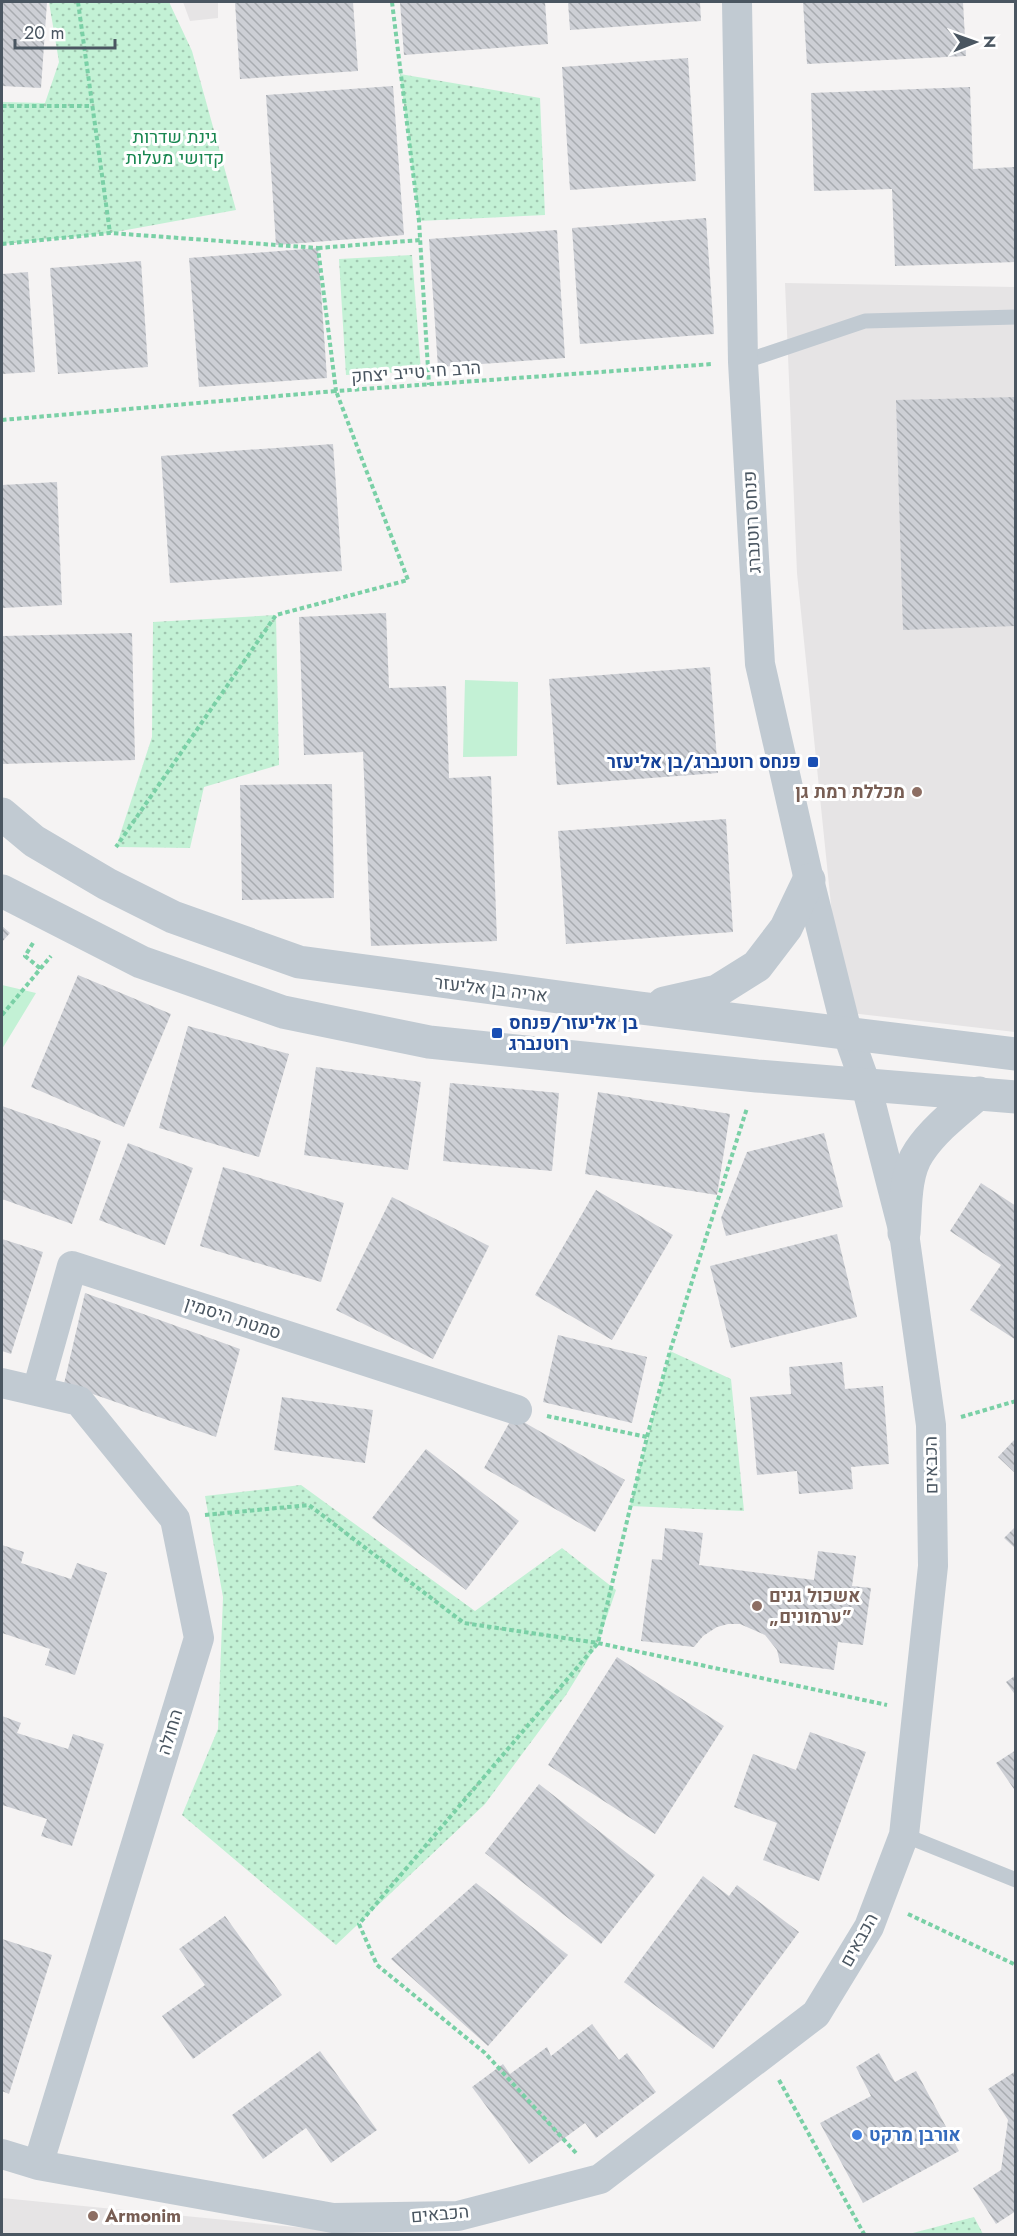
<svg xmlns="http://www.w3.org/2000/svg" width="1017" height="2236" font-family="Jost,Heebo,sans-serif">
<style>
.education{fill:#e6e4e5}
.grass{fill:url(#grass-dots)}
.garden{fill:#c3f1d5}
.building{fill:url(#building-back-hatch)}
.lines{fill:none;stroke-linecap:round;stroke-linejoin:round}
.path{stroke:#7ad0a6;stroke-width:4;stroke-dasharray:4.5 3;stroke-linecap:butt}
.service{stroke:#c1cad2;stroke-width:15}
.minor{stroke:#c1cad2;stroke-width:30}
.tertiary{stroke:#c1cad2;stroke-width:33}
.transit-dot{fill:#1a4fb4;stroke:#fff;stroke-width:2}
.education-dot{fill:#8d6e63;stroke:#fff;stroke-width:2}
.shop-dot{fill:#3f7fe0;stroke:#fff;stroke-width:2}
.labels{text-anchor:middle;stroke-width:6;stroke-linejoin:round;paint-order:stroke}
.park-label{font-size:18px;fill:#17864f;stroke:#fff}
.street-label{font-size:18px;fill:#4a5661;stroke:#fff}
.transit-label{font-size:18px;font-weight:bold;fill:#164399;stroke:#fff;text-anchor:end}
.education-label{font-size:18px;font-weight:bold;fill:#785e54;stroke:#fff;text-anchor:start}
.shop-label{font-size:18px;font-weight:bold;fill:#366cbe;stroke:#fff;text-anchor:start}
</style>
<defs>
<pattern id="grass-dots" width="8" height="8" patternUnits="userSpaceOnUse" patternTransform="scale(1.5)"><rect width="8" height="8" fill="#c3f1d5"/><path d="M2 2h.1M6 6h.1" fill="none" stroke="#a0c6b0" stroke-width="1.8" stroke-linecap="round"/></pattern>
<pattern id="building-back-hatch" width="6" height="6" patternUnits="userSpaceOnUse" patternTransform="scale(1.5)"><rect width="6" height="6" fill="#cdcfd5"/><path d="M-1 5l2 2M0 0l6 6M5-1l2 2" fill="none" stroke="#a8abb0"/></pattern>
</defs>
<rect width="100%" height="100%" fill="#f5f3f3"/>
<path class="education" d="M183,2H218V18L190,21Z
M785,283L1015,287V1032L842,1012L797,573Z
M2,2198L366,2234H2Z"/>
<path class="grass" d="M49,2H169L192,51L236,210L110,233L2,244V102L45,103L59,62Z
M400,74L540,98L545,215L419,221Z
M412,255L421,371L346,375L339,259Z
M276,615L279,765L204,787L190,848L116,847L152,737L153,622Z
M670,1351L731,1379L744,1511L630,1506Z
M301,1485L475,1611L562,1548L616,1590L598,1643L566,1695L485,1804L336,1945L182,1815L218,1729L223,1597L205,1496Z
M974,2217L983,2234H909Z"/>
<path class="garden" d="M465,680L518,682L517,756L463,757Z
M2,985L36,993L2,1049Z"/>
<path class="building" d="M2,2H47L41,88L2,86Z
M235,2H353L358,71L240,79Z
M400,2H545L548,44L404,55Z
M568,2H700L701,21L570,30Z
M803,2H963L966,56L807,64Z
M688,58L696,181L570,190L562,67Z
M393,86L404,235L276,245L266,95Z
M970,87L973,169L1016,167V262L895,266L892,189L814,191L811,93Z
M706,218L714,334L580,344L572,228Z
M557,230L565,358L438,367L429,239Z
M318,248L327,378L199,387L189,258Z
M141,261L148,367L58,374L50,268Z
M28,272L35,372L2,374V274Z
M1016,397V626L903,630L896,400Z
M333,444L342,571L170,583L161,456Z
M57,482L62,605L2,608V485Z
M386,613L389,688L446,686L449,778L491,776L497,941L371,946L363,752L304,755L299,617Z
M132,633L135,760L2,764V636Z
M710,667L718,773L557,785L549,679Z
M332,784L334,898L242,900L240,785Z
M726,819L733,932L566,944L558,831Z
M2,926L10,933L2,942Z
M78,975L171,1014L124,1127L31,1087Z
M188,1026L289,1054L259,1157L159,1128Z
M316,1067L421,1082L408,1170L304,1155Z
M450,1083L559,1093L552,1171L443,1161Z
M598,1092L730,1114L717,1195L585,1174Z
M2,1106L101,1141L72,1224L2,1199Z
M824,1133L843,1207L726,1236L721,1218L747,1152Z
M128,1143L193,1168L165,1245L99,1220Z
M223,1167L344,1203L321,1282L200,1246Z
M981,1183L1016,1206V1340L970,1310L1001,1265L950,1231Z
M596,1190L673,1235L612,1340L535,1295Z
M392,1197L489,1246L433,1359L336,1310Z
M837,1234L857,1317L731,1348L710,1266Z
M2,1239L43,1252L11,1354L2,1351Z
M85,1293L240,1349L216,1437L64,1384Z
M558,1335L647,1357L632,1423L543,1402Z
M842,1362L845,1389L883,1386L889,1464L851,1467L853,1489L799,1494L797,1471L757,1475L750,1397L791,1394L789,1367Z
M282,1397L373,1410L365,1463L274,1450Z
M513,1416L625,1480L595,1532L484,1468Z
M1016,1438V1474L998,1457Z
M426,1449L519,1521L466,1590L372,1518Z
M1016,1526V1549L1004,1538Z
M665,1528L703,1533L699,1565L814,1580L818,1551L856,1556L852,1586L871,1588L863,1645L838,1642L834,1670L780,1663L777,1650L765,1635L740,1624H728L717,1627L703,1636L694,1647L641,1641L652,1559L662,1560Z
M2,1545L24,1552L21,1563L71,1579L77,1563L107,1573L75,1675L45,1665L50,1649L2,1633Z
M617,1657L724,1726L655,1834L548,1765Z
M1016,1675V1696L1006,1682Z
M2,1716L21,1723L17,1733L68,1749L73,1734L104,1744L72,1846L41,1836L47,1819L2,1805Z
M810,1732L866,1752L819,1881L763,1860L777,1823L734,1807L753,1754L796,1770Z
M1016,1750V1792L996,1763Z
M539,1784L655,1875L601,1944L485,1853Z
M703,1876L729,1896L737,1885L799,1932L713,2049L624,1982Z
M476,1883L568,1955L488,2046L391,1959Z
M225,1916L282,1995L193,2059L162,2016L205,1985L179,1949Z
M2,1939L52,1955L9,2094L2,2091Z
M592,2024L619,2060L627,2053L656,2092L596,2138L585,2123L529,2164L472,2087L503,2064L510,2074L547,2047L551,2056Z
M320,2051L377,2130L331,2163L306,2128L263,2159L232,2115Z
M879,2053L895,2082L916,2071L959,2151L863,2203L820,2123L871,2096L856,2067Z
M1016,2071V2211L996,2224L973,2188L1001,2170L1008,2120L988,2089Z"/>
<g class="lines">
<path class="path" d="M78,2L110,233
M392,2L419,221L429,385
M2,106H92
M2,244L110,233L318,248L336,391L712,364
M318,248L421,240
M2,420L336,391L408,580L276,615L116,847
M33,943L25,956L41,969
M2,1015L51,956
M547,1416L647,1437
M961,1417L1016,1401
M205,1515L309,1505L464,1623L598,1643L887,1705
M908,1914L1016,1965
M779,2080L864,2234
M576,2153L485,2053L377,1965L359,1924L598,1643L647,1437L670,1351L747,1108"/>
<path class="service" d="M743,362L865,321L1016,317
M904,1835L1016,1880"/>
<path class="minor" d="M2,1383L79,1401L175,1519L199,1638L38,2165
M37,1391L72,1266L517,1410
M2,2154L38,2165L333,2218L458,2216L600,2179L816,2014L869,1927L904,1835L933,1566L931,1425L904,1233L866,1085L847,1032L809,880L760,664L743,362L737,2"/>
<path class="tertiary" d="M2,814L34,841L107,884L173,917L299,962L640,1008L1016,1054
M2,891L141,962L283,1012L429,1042L757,1076L1016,1097
M664,1003L717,991L757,966L786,928L809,880
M904,1233C906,1208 904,1174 919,1152C934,1129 958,1111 979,1093"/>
</g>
<g class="transit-dot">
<rect x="807" y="756" width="12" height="12" rx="3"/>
<rect x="491" y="1027" width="12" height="12" rx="3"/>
</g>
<g class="education-dot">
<circle cx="917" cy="792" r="6"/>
<circle cx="757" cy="1606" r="6"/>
<circle cx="93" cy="2216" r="6"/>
</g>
<circle class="shop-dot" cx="857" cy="2135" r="6"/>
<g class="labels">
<g class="park-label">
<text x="175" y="143">גינת שדרות<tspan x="175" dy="21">קדושי מעלות</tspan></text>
</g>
<g class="street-label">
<text transform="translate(416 372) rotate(-4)" y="6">הרב חי טייב יצחק</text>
<text transform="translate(752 522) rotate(-93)" y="6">פנחס רוטנברג</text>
<text transform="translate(491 989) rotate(7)" y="6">אריה בן אליעזר</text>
<text transform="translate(233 1318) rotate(18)" y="6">סמטת היסמין</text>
<text transform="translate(931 1465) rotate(-91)" y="6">הכבאים</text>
<text transform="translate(170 1732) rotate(-73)" y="6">החולה</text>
<text transform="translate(859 1940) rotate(-61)" y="6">הכבאים</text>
<text transform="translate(440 2214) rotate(-5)" y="6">הכבאים</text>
</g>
<g class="transit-label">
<text x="801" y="768">פנחס רוטנברג/בן אליעזר</text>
<text x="509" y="1029" text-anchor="start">בן אליעזר/פנחס<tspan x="509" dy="21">רוטנברג</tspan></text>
</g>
<g class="education-label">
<text x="905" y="798" text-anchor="end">מכללת רמת גן</text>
<text x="769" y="1602">אשכול גנים<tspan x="769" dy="21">„ערמונים”</tspan></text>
<text x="105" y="2222">Armonim</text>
</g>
<g class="shop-label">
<text x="869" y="2141">אורבן מרקט</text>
</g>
</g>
<rect width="1017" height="2236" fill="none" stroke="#4a5661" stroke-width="6"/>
<g transform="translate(975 42) rotate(89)" stroke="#ffffff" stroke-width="4.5" paint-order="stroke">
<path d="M0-4.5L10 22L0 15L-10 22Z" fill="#4a5661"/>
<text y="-9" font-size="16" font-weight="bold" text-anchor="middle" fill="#4a5661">N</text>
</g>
<path d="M15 39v9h100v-9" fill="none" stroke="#4a5661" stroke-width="3"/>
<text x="24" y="39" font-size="18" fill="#4a5661" stroke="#ffffff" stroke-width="4.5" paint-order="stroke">20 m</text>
</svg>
